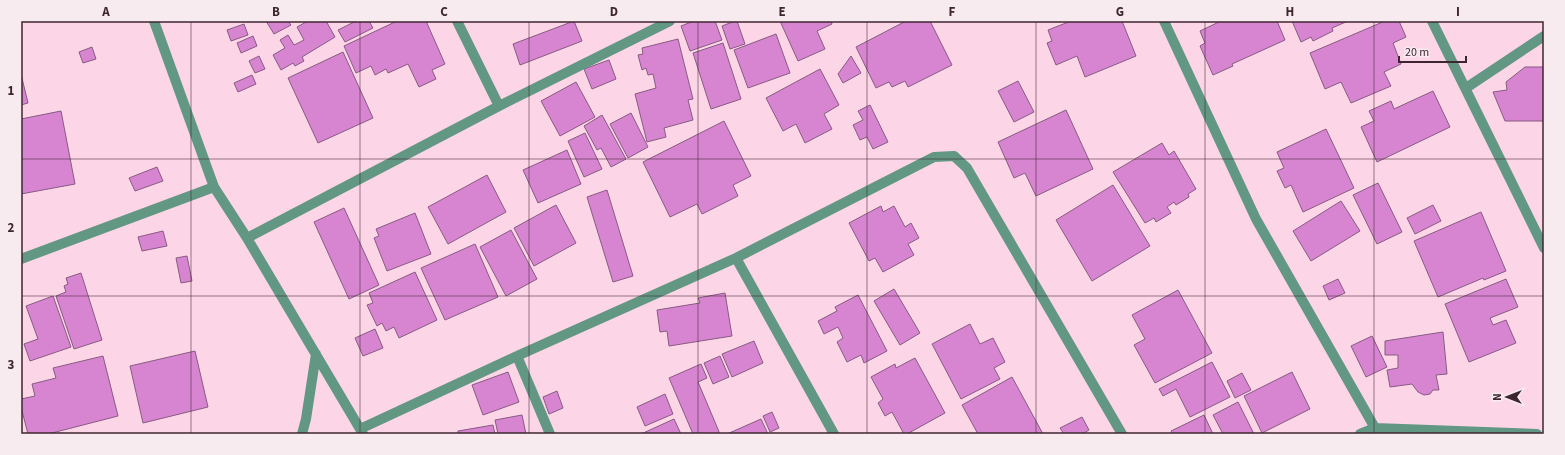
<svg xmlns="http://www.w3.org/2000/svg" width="1565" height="455" font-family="'Source Sans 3',sans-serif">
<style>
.building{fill:#d885d1;stroke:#875b82}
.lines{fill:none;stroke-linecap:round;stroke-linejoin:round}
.minor{stroke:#629784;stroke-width:10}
.grid{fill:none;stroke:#3e2631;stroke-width:1;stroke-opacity:0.55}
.neatline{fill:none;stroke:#3e2631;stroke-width:1.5}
.grid-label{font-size:13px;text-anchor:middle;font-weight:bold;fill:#3e2631}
</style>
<rect width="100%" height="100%" fill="#fcd5e6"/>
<path class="building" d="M266,21H288L291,25L274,34Z
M308,21H326L335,37L302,57L304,61L295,66L293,63L281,70L273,55L285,48L280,40L288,35L294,45L304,40L297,27Z
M356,21H369L373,28L345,42L338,30Z
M397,21H426L445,64L432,70L436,79L419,87L408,64L388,73L386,69L375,75L371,66L356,73L344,46Z
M574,21L582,41L520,65L513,44Z
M694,21H715L722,40L690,51L681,26Z
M735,21H737L745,44L730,49L722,26Z
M780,21H831L832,24L817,31L825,49L798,61Z
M906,21H930L952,65L908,87L905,81L892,87L889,82L876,88L856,47Z
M1071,21H1122L1136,56L1085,77L1077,56L1056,65L1047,43L1052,41L1048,30Z
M1221,21H1277L1285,40L1232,64L1233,66L1213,75L1200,46L1205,43L1200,31Z
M1292,21H1348L1332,28L1333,31L1313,41L1311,37L1301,42Z
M1385,21H1399L1406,37L1393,43L1401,64L1384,72L1391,86L1351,103L1341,82L1325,89L1310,53Z
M244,24L248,35L231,41L227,30Z
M776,34L790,73L748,88L734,50Z
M253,36L257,46L241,53L237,43Z
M678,39L693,99L688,100L693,120L664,128L666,137L647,142L635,94L656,88L653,74L648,75L646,68L642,70L638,55L643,54L642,48Z
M723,43L741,99L711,109L693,53Z
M92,47L96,59L83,63L79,52Z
M343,52L373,118L318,143L288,78Z
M259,56L265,69L255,73L249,61Z
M851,56L861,73L843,83L838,74Z
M609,60L616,79L592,89L584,69Z
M1525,67H1544V121H1505L1493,92L1507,90L1506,82Z
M820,69L839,105L824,114L832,129L805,143L796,124L783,131L766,98Z
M21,74L28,103L21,105Z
M252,75L256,84L238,92L234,83Z
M1018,81L1034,112L1014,122L998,91Z
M576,82L595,117L560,136L541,101Z
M1433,91L1450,127L1377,162L1361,127L1374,121L1369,111L1391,101L1394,109Z
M870,105L888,142L873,149L867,137L860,140L853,125L863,120L858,111Z
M1066,110L1093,169L1036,196L1025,173L1014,178L998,142Z
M61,111L75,184L21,194V119Z
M631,113L648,147L628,158L610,124Z
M602,115L626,159L611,167L601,148L597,150L584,126Z
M724,121L751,176L733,185L738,196L702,214L697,204L670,217L643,162Z
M1326,129L1354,188L1303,212L1291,185L1285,188L1277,171L1284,168L1277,152Z
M585,133L602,169L584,177L568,141Z
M1162,143L1169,155L1174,151L1196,189L1188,194L1189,197L1176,205L1174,202L1167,207L1171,213L1156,222L1154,218L1145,223L1113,172Z
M567,150L581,184L538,203L523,170Z
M157,167L163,181L135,191L129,178Z
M487,175L506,212L448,244L428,207Z
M1378,183L1402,232L1377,244L1353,195Z
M1113,185L1150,246L1092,281L1056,220Z
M607,190L633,276L613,282L587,197Z
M1341,201L1360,231L1311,261L1293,231Z
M556,205L576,243L534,266L514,228Z
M1433,205L1441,221L1415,234L1407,218Z
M881,206L883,212L894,206L905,227L911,223L919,238L908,244L914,255L883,272L875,258L869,261L849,223Z
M344,208L379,285L349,299L314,222Z
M1481,212L1506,271L1484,280L1483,278L1438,297L1414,241Z
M415,213L431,254L387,271L374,238L379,236L376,229Z
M511,230L537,279L506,296L480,247Z
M163,231L167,246L142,251L138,237Z
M475,244L498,297L445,320L421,268Z
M187,256L192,281L181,283L176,258Z
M415,272L437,320L399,338L394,327L386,331L382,323L377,326L367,305L373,303L369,293Z
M81,273L102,340L74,349L56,296L66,292L64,286L68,284L66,278Z
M1338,279L1345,293L1329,300L1323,286Z
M1506,279L1518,307L1490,318L1493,325L1506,320L1516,343L1469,362L1445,304Z
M894,289L920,333L900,345L874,301Z
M1178,290L1212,353L1155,383L1134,345L1145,339L1132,315Z
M725,293L732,336L669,346L667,331L660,332L657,310L700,303L698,298Z
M858,295L887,351L864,363L861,355L847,362L837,342L843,338L838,327L824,334L818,321L837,311L835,307Z
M53,296L71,347L30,361L24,344L38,339L26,306Z
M970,324L980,344L993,338L1005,362L994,368L1000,379L961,399L932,344Z
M375,329L383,348L363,356L355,338Z
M1443,332L1447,374L1436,375L1439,390H1433L1430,394L1424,395L1418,392L1412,384L1390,387L1387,370L1398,368V355H1385V341Z
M1372,336L1387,367L1366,377L1351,346Z
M754,341L763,363L732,377L722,354Z
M195,351L208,407L143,423L130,366Z
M103,356L118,416L48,434H28L21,407V399L35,396L32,384L56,378L53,368Z
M720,356L729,377L713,384L704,363Z
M915,358L945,413L907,434H904L892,412L885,416L878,403L883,399L871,377L895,364L896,368Z
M1212,362L1230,397L1190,417L1176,389L1163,396L1159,389Z
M701,364L707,378L698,382L720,434H693L669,378Z
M508,372L519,402L483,415L472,385Z
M1292,372L1310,409L1262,433L1244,396Z
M1242,373L1251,390L1235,398L1227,381Z
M1012,377L1043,434H978L962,405Z
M557,391L563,408L549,414L543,397Z
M665,394L673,414L645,426L637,407Z
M1238,402L1254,434H1223L1213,415Z
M772,412L779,428L770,432L763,416Z
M522,415L526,434H498L495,420Z
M1204,415L1213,434H1173L1171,431Z
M1082,417L1089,430L1082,434H1064L1060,428Z
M674,419L681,434H641Z
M761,419L768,434H727Z
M493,425L495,434H458V431Z"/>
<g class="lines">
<path class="minor" d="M154,21L214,187L247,238L363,434
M457,21L499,106
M1164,21L1256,219L1375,428
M1432,21L1544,248
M1466,88L1544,36
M247,238L499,106L670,21
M736,258L834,434
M21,259L214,187
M517,356L550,434
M360,429L517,356L736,258L934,157L954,156L967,168L1122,434
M302,434L306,419L316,354
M1360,434L1375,428L1537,434"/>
</g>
<path class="grid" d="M191,21V434M360,21V434M529,21V434M698,21V434M867,21V434M1036,21V434M1205,21V434M1374,21V434M21,159H1544M21,296H1544"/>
<rect width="1565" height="455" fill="none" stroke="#f8ebf0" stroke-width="44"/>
<g transform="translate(1507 397) rotate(270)" stroke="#f8ebf0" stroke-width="3" paint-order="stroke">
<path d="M0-3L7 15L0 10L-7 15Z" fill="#3e2631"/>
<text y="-6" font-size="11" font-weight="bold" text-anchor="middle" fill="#3e2631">N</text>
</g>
<path d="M1399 56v6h67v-6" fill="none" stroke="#3e2631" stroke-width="2"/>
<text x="1405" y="56" font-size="12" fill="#3e2631" stroke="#f8ebf0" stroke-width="3" paint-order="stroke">20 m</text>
<rect x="22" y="22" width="1521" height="411" class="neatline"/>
<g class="grid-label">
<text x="106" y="16">A</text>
<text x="276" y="16">B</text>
<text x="444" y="16">C</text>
<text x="614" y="16">D</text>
<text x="782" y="16">E</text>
<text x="952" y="16">F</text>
<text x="1120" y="16">G</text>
<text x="1290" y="16">H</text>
<text x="1458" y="16">I</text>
<text x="11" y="95">1</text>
<text x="11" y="232">2</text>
<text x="11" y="369">3</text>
</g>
</svg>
